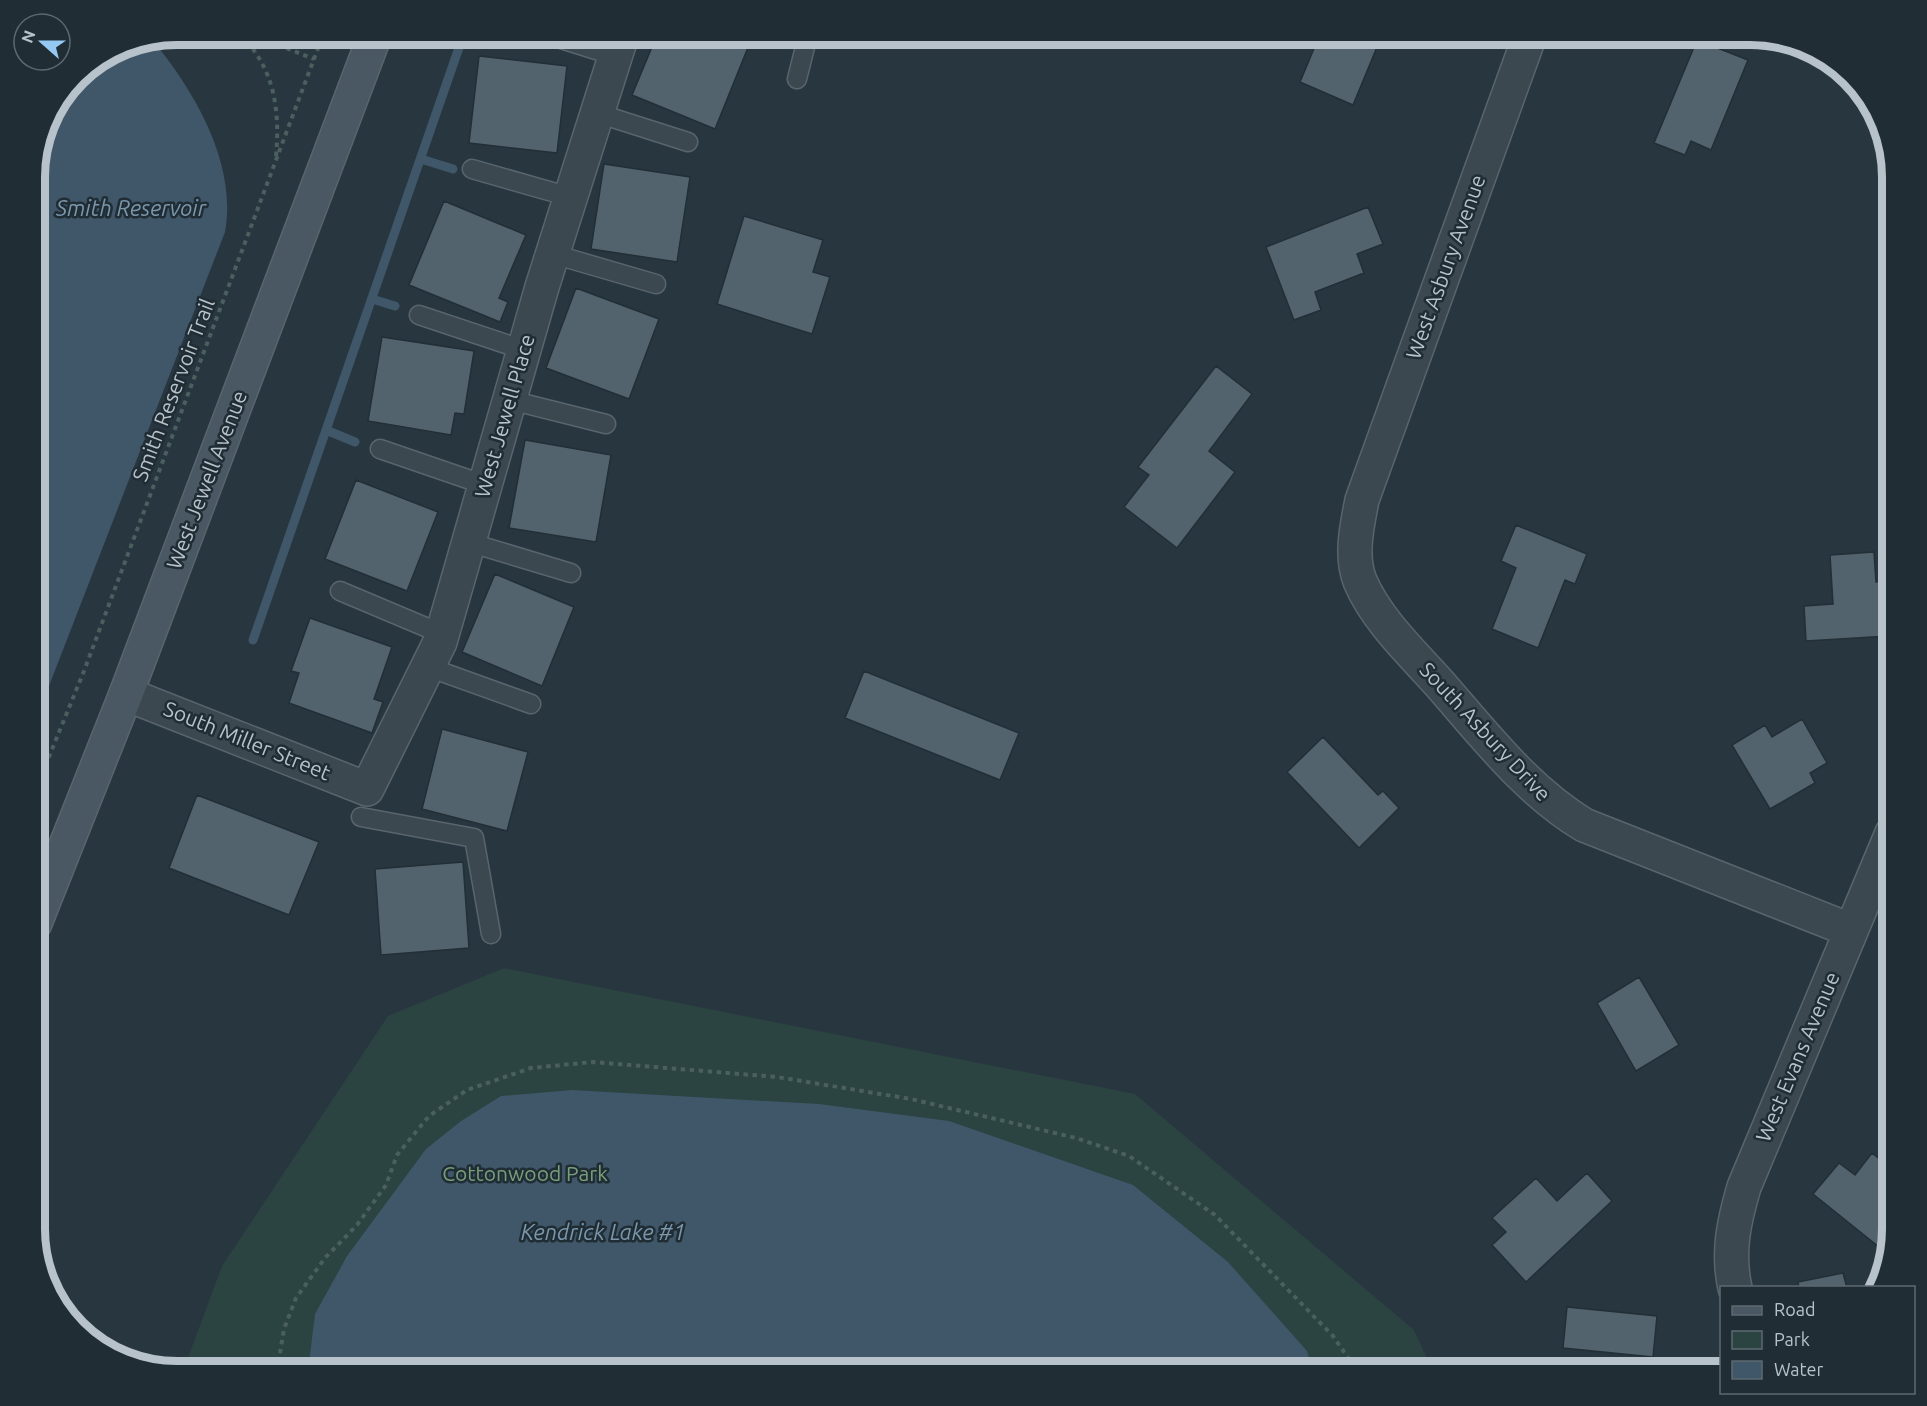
<svg xmlns="http://www.w3.org/2000/svg" width="1927" height="1406" font-family="Ubuntu,sans-serif">
<style>
.green{fill:#2b4341}
.water{fill:#3f5768}
.lines{fill:none;stroke-linecap:round;stroke-linejoin:round}
.stream{stroke:#3f5768;stroke-width:9}
.building{fill:#53636d;stroke:#222f37;stroke-width:1.5}
.lane-casing{stroke:#59656d;stroke-width:21}
.street-casing{stroke:#59656d;stroke-width:36}
.secondary-casing{stroke:#59656d;stroke-width:36}
.path{stroke:#4a5f5e;stroke-width:4;stroke-dasharray:4.5 4.5;stroke-linecap:butt}
.lane{stroke:#3c4850;stroke-width:18}
.street{stroke:#3c4850;stroke-width:33}
.secondary{stroke:#4a5863;stroke-width:33}
.labels{text-anchor:middle;stroke-width:5;stroke-linejoin:round;paint-order:stroke}
.street-label{font-size:21px;fill:#b8c2ca;stroke:#202d35}
.park-label{font-size:21px;fill:#789f7a;stroke:#202d35}
.water-label{font-size:22px;font-style:italic;fill:#7b97ab;stroke:#202d35}
.rim{fill:none;stroke:#b8c2ca;stroke-width:8}
</style>
<rect width="100%" height="100%" fill="#283640"/>
<path class="green" d="M504,968L1135,1094L1414,1330L1433,1371H183L222,1266L388,1016Z"/>
<path class="water" d="M159,38L158,47C198,97 237,167 225,232L35,722V167L49,113L83,70L123,45Z
M572,1090L819,1104L949,1121L1133,1185L1228,1262L1307,1351L1313,1371H308L315,1314L347,1256L426,1149L461,1121L501,1096Z"/>
<g class="lines">
<path class="stream" d="M421,159L453,169
M372,299L395,306
M326,430L355,442
M253,640L462,39"/>
</g>
<path class="building" d="M657,35H724L749,45L715,129L632,95Z
M1308,35H1382L1353,105L1300,82L1318,39Z
M1697,40L1748,60L1711,150L1691,141L1685,155L1654,143Z
M479,56L567,66L557,153L469,143Z
M604,164L690,177L677,262L591,249Z
M444,201L526,235L499,298L508,302L500,322L409,285Z
M1368,207L1383,244L1357,254L1364,273L1315,292L1321,310L1294,320L1266,247Z
M744,216L823,240L813,272L830,277L812,334L717,304Z
M576,288L659,319L629,399L546,368Z
M382,337L474,351L464,414L455,413L451,435L368,421Z
M1216,366L1252,394L1209,451L1235,472L1177,548L1124,507L1149,475L1138,467Z
M525,440L611,455L596,542L509,528Z
M356,480L438,512L407,591L325,559Z
M1516,525L1587,554L1575,584L1565,580L1538,648L1492,629L1516,568L1501,561Z
M1874,552L1876,582L1886,581L1889,636L1806,641L1804,606L1833,604L1830,555Z
M495,574L574,607L542,686L462,652Z
M310,618L392,647L374,699L383,702L372,733L289,703L299,673L291,671Z
M864,671L1019,733L1000,780L845,718Z
M1802,719L1827,763L1810,773L1815,783L1770,809L1732,745L1765,725L1772,737Z
M442,729L528,752L507,831L422,809Z
M1323,737L1378,795L1383,791L1399,808L1359,848L1287,772Z
M197,795L319,842L289,915L169,868Z
M463,862L469,948L381,955L375,869Z
M1639,977L1679,1045L1636,1071L1597,1003Z
M1872,1153L1887,1165L1892,1158V1230L1884,1251L1813,1194L1839,1163L1855,1175Z
M1587,1173L1612,1201L1526,1282L1492,1245L1506,1232L1492,1218L1536,1178L1557,1201Z
M1843,1273L1847,1288H1799L1798,1282Z
M1567,1307L1657,1316L1653,1357L1563,1348Z"/>
<g class="lines">
<defs>
<path id="lane" d="M548,35L615,56
M797,79L808,35
M597,113L688,142
M472,169L570,197
M553,254L656,284
M419,315L524,350
M510,400L606,424
M380,449L485,485
M468,542L571,573
M340,591L442,634
M428,667L531,704
M361,817L474,838L491,934"/>
<path id="street" d="M1530,35L1362,500C1357,526 1350,555 1360,581C1376,619 1411,652 1438,682C1483,733 1525,789 1584,825L1850,930
M126,694L367,789L440,642L542,287L622,35
M1735,1288C1727,1252 1734,1221 1744,1187L1892,833"/>
<path id="secondary" d="M35,923L126,694L375,35"/>
</defs>
<use href="#lane" class="lane-casing"/>
<use href="#street" class="street-casing"/>
<use href="#secondary" class="secondary-casing"/>
<path class="path" d="M241,35C275,70 280,110 276,157
M253,35L314,59
M35,791L84,671L323,35
M277,1371L284,1329L296,1298L325,1258L357,1225L386,1185L397,1155L429,1116L467,1090L531,1068L593,1062L777,1077L911,1099L1076,1138L1129,1156L1215,1215L1333,1336L1357,1371"/>
<use href="#lane" class="lane"/>
<use href="#street" class="street"/>
<use href="#secondary" class="secondary"/>
</g>
<g class="labels">
<g class="street-label">
<text transform="translate(1446 267) rotate(-70)" y="7">West Asbury Avenue</text>
<text transform="translate(174 390) rotate(-69)" y="7">Smith Reservoir Trail</text>
<text transform="translate(505 416) rotate(-74)" y="7">West Jewell Place</text>
<text transform="translate(207 480) rotate(-69)" y="7">West Jewell Avenue</text>
<text transform="translate(1485 732) rotate(47)" y="7">South Asbury Drive</text>
<text transform="translate(247 741) rotate(22)" y="7">South Miller Street</text>
<text transform="translate(1798 1057) rotate(-67)" y="7">West Evans Avenue</text>
</g>
<g class="park-label">
<text x="525" y="1181">Cottonwood Park</text>
</g>
<g class="water-label">
<text x="131" y="216">Smith Reservoir</text>
<text x="603" y="1240">Kendrick Lake #1</text>
</g>
</g>
<path d="M0 0H1927V1406H0ZM177 45H1750A132 132 0 0 1 1882 177V1229A132 132 0 0 1 1750 1361H177A132 132 0 0 1 45 1229V177A132 132 0 0 1 177 45Z" fill="#202d35" fill-rule="evenodd"/>
<path class="rim" d="M177 45H1750A132 132 0 0 1 1882 177V1229A132 132 0 0 1 1750 1361H177A132 132 0 0 1 45 1229V177A132 132 0 0 1 177 45Z"/>
<rect x="1720" y="1286" width="195" height="108" fill="#202d35" stroke="#5d6971" stroke-width="1.5"/>
<rect x="1732" y="1306" width="30" height="9" fill="#4a5863" stroke="#5d6971" stroke-width="1.5"/>
<text x="1774" y="1316" font-size="18" fill="#b8c2ca">Road</text>
<rect x="1732" y="1331" width="30" height="18" fill="#2b4341" stroke="#5d6971" stroke-width="1.5"/>
<text x="1774" y="1346" font-size="18" fill="#b8c2ca">Park</text>
<rect x="1732" y="1361" width="30" height="18" fill="#3f5768" stroke="#5d6971" stroke-width="1.5"/>
<text x="1774" y="1376" font-size="18" fill="#b8c2ca">Water</text>
<g transform="translate(42 42) rotate(291)"><circle r="28" fill="#202d35" stroke="#5d6971" stroke-width="1.5"/>
<path d="M0-4.5L10 22L0 15L-10 22Z" fill="#95c9f3"/>
<text y="-9" font-size="16" font-weight="bold" text-anchor="middle" fill="#b8c2ca">N</text>
</g>
</svg>
